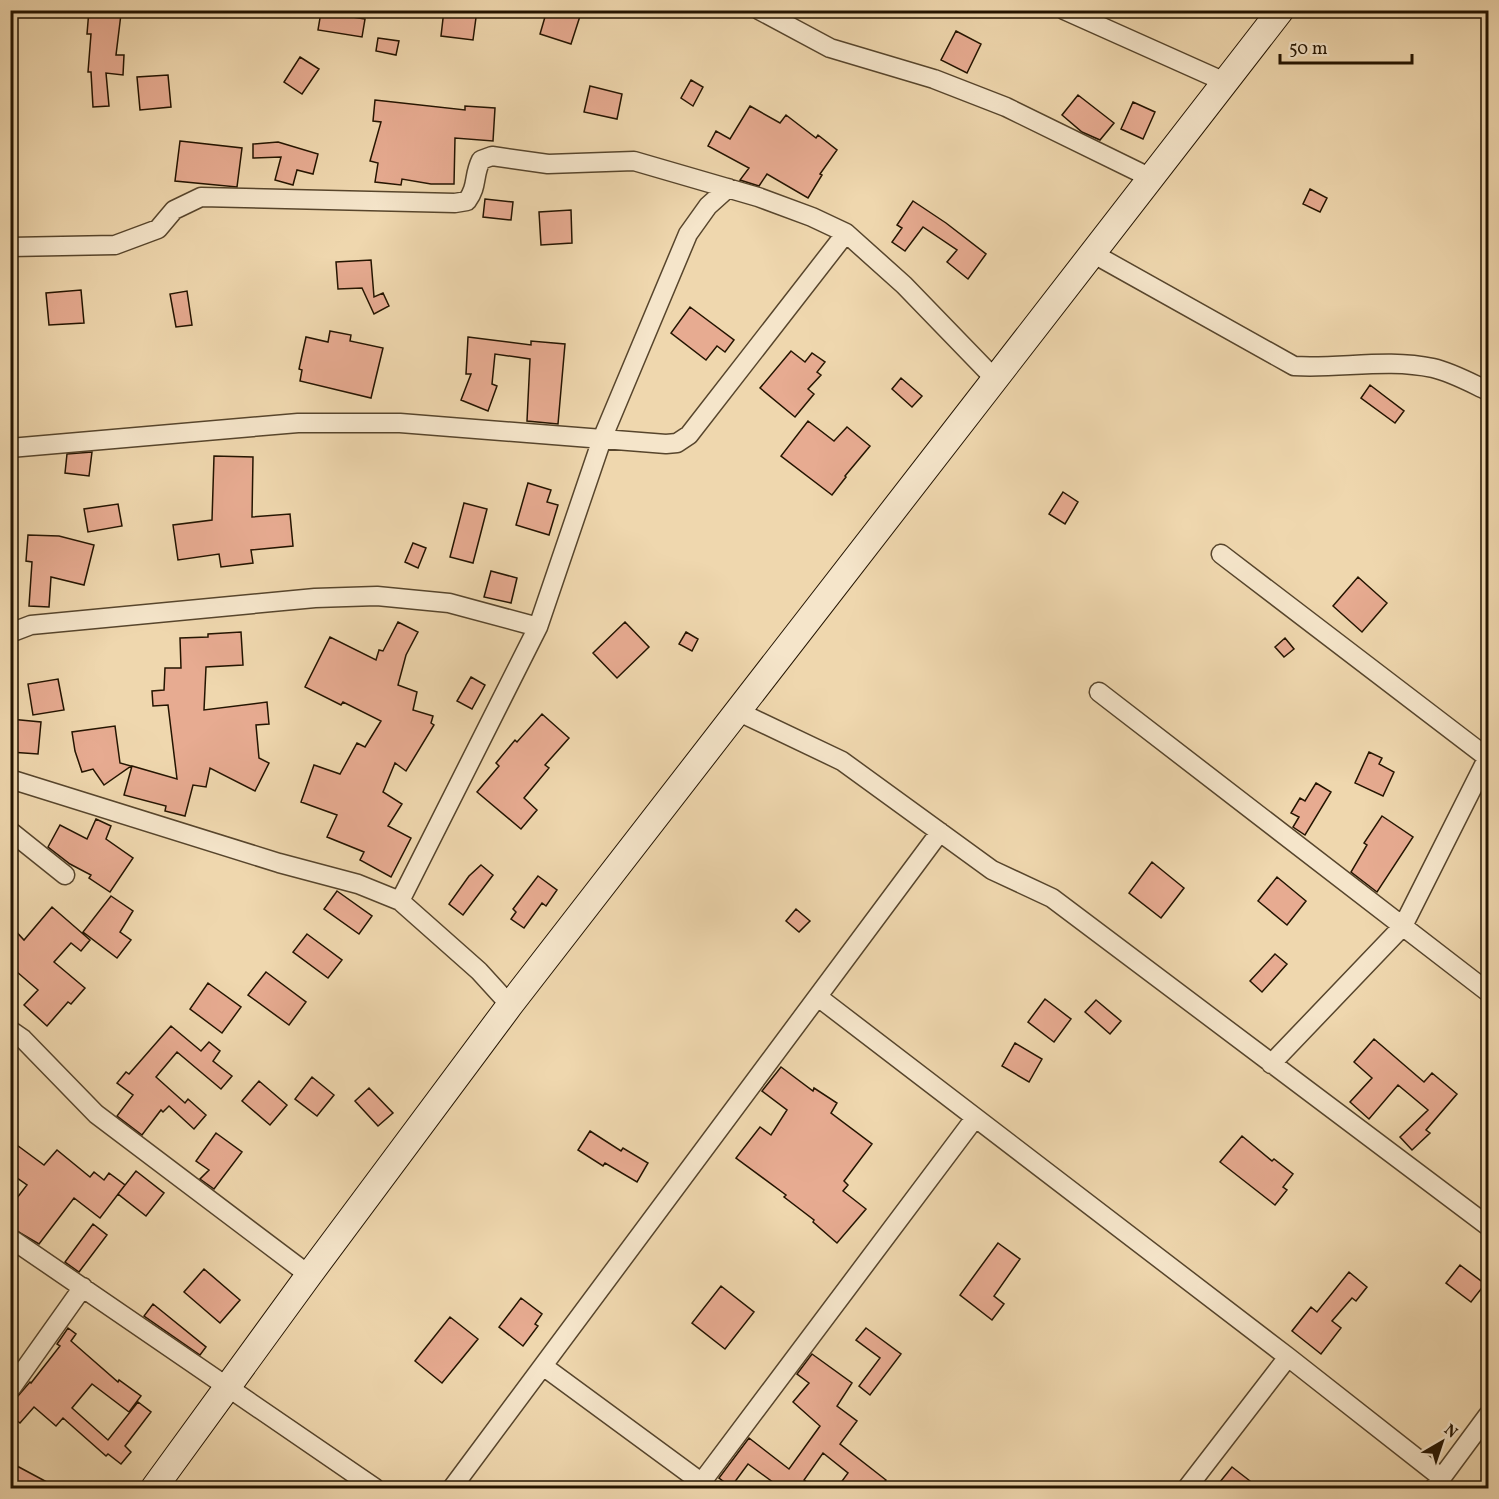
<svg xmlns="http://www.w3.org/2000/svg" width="1499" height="1499" font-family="Vollkorn,serif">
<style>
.building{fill:#e7ab91;stroke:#241400;stroke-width:1.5}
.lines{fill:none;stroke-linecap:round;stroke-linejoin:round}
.street-casing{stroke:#57452c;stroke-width:21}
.secondary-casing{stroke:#241400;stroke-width:28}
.street{stroke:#f5e5ca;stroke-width:18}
.secondary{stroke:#f5e5ca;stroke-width:26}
</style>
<rect width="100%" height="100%" fill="#efd7ae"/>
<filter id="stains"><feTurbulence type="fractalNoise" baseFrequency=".00333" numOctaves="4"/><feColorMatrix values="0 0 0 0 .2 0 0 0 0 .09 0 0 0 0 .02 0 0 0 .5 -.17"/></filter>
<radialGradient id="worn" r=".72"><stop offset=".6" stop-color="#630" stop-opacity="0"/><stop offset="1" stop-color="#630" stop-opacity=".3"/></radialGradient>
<path class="building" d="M89,10L121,14L116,55H124L123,75L106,73L109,106L93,107L91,72H88L91,34H87Z
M444,10H477L473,40L441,36Z
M547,10H582L571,44L540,34Z
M321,12L365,19L362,37L318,30Z
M956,31L981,44L967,73L941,60Z
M378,38L399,41L396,55L376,51Z
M300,57L319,69L302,94L284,82Z
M168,75L171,107L140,110L137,77Z
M691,80L703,87L693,106L681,98Z
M590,86L622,94L617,119L584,112Z
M1078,95L1114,123L1100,140L1082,132L1062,115Z
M375,100L465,110V106L495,108L493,141L455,138L454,184H431L402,179L401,185L375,182L378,163L370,161L381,122L373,121Z
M1133,102L1155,112L1143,139L1121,129Z
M750,106L780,123L786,115L816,138L818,135L837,150L820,174L822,175L808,198L767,174L759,186L740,180L749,168L708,146L716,131L730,139Z
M180,141L242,148L237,187L175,181Z
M278,142L318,154L313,174L297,170L293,185L275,180L281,157L253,158V144Z
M1310,189L1327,198L1320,212L1303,204Z
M485,199L513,202L511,220L483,217Z
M913,201L946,223L986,254L968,279L947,262L957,250L923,227L905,251L892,242L902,228L897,225Z
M571,210L572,243L541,245L539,212Z
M371,260L374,297L383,293L389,306L374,314L362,288L338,289L336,262Z
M81,290L84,323L49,325L46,293Z
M187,291L192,325L176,327L170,294Z
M690,307L734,340L725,352L717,346L706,360L671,333Z
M330,331L351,335L350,341L383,348L371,398L300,381L302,370L299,369L306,337L328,342Z
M468,337L531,345V341L565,344L558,424L527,421L530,359L495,354L492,384L497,386L488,411L461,400L471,374H466Z
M791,351L805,362L812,353L825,362L817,372L821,375L808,389L814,394L795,417L760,388Z
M901,378L922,396L912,407L892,389Z
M1370,385L1404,411L1395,423L1361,398Z
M808,421L834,441L847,427L870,446L845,476L846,477L832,495L781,456Z
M92,452L89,476L65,473L67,454Z
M214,456L253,457L252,517L290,514L293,546L251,550L253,563L221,567L219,554L178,560L173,525L212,520Z
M528,483L551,490L547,502L558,505L549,535L516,525Z
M1063,492L1078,502L1065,524L1049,514Z
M464,503L487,509L473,563L450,557Z
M118,504L122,526L88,532L84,509Z
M28,535L59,536L94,545L84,585L51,577L49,607L29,606L32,562L26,561Z
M413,543L426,548L418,568L405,562Z
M491,571L517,578L511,603L484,597Z
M1358,577L1387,603L1362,632L1333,606Z
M398,622L418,632L406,655L398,685L417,692L413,710L433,716L431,723L434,725L406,771L395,763L383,792L402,804L388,826L411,838L391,877L360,860L364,852L327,837L337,815L301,802L314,765L340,774L357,743L365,747L381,721L343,702L341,705L305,687L330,637L376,660L379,650L383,651Z
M625,622L649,647L617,678L593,653Z
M241,632L243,665L206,667L204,710L267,702L269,724L256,725L259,758L269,763L255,791L210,768L206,787L193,785L185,816L165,811L166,806L124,795L132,766L177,779L168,705L153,706L152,691L164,690L165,668H181L180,638L208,637V634Z
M686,632L698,639L692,651L679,644Z
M1285,638L1294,649L1284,657L1275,647Z
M471,677L485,685L472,709L457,701Z
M58,679L64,710L33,715L28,684Z
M542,714L569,738L545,765L549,768L524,798L537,810L521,829L477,792L499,766L496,763L515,740L517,742Z
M10,719L41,722L38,754L10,752Z
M115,726L120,763L131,766L104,785L93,769L82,772L75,751L72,732Z
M1369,752L1382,758L1379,764L1394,772L1383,796L1355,783Z
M1316,783L1331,792L1305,835L1293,827L1299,817L1291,813L1300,798L1305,801Z
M1382,816L1413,837L1377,892L1351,872L1367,845L1364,843Z
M96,819L111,826L106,839L133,858L110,892L89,878L91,875L70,864L48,847L60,825L87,839Z
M1152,862L1184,888L1161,918L1129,893Z
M481,865L493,875L463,915L449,904L469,876Z
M538,876L557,890L546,906L542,903L524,928L511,919L516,912L513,909Z
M1277,877L1306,901L1287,925L1258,901Z
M337,891L372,916L359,934L324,909Z
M111,896L133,911L120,932L131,940L117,958L83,932Z
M52,907L90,940L81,951L71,943L54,962L85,988L71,1004L68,1002L47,1026L24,1005L38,990L10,966V925L24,940Z
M796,909L810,921L799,932L786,921Z
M307,934L342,960L328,978L293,952Z
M1275,954L1287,964L1262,992L1250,981Z
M266,972L306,1002L289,1025L248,995Z
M208,983L241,1007L222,1033L190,1009Z
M1045,999L1071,1019L1054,1042L1028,1022Z
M1096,1000L1121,1021L1110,1034L1085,1012Z
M171,1026L201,1051L209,1042L220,1051L213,1061L232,1076L221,1089L177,1052L156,1077L185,1103L188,1099L206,1115L194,1129L169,1106L163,1112L161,1110L142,1135L117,1116L133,1095L117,1083L126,1072L129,1074Z
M1374,1039L1424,1082L1432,1073L1457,1094L1426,1130L1430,1133L1412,1150L1400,1137L1428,1110L1398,1085L1369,1119L1350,1102L1372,1078L1354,1062Z
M1015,1043L1042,1059L1029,1082L1002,1066Z
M781,1067L813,1091L814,1088L837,1103L831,1113L872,1144L844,1181L848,1185L843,1191L866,1209L837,1243L813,1222L814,1220L784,1197L786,1195L736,1158L760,1127L771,1135L787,1110L762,1091Z
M312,1077L334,1095L317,1116L295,1099Z
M259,1081L287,1105L270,1125L242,1101Z
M369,1088L393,1113L378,1126L355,1101Z
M590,1131L621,1151L623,1148L648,1163L637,1182L605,1163L603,1166L578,1150Z
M216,1133L242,1152L214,1189L200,1179L209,1170L196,1161Z
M1242,1136L1272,1161L1274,1159L1293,1174L1283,1187L1287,1190L1275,1205L1220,1162Z
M10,1140L44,1165L57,1150L90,1177L94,1172L104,1180L109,1173L125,1185L100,1218L74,1198L39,1244L10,1227V1207L27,1185L10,1173Z
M136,1171L164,1193L146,1216L118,1194Z
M93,1224L107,1235L79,1272L65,1262Z
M998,1243L1020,1259L994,1296L1004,1304L992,1320L960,1295Z
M1460,1265L1485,1284L1471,1302L1446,1283Z
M204,1269L240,1300L220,1323L184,1292Z
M1349,1272L1367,1287L1356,1301L1352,1298L1332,1321L1341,1328L1321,1354L1292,1331L1311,1307L1317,1312Z
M721,1286L754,1312L725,1349L692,1323Z
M521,1298L542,1314L535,1324L538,1326L523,1346L499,1327Z
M153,1304L206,1347L200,1355L144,1316Z
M450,1317L478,1339L442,1383L415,1361Z
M68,1328L76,1334L71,1341L118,1382L119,1380L141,1396L129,1412L92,1384L72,1408L108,1440L138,1402L151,1412L125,1446L131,1452L121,1464L108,1454L106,1456L63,1418L56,1426L34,1407L20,1423L10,1415V1410L17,1402L12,1398L17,1397L30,1382L31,1383L60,1346L57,1344Z
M866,1328L901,1354L870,1395L859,1386L880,1358L856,1340Z
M812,1354L852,1383L837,1406L857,1421L840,1444L886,1480L879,1488H837L848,1473L823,1453L804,1480L816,1488H781L748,1464L731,1487L719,1478L749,1438L789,1469L820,1426L793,1402L809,1383L797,1374Z
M17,1466L58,1488H19L10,1484V1478Z
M1232,1467L1259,1488H1215Z"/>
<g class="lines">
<defs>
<path id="street" d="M759,10L830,48L934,79L1006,107L1151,178
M1064,10L1225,82
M10,247L115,245L158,229L174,210L201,197L455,203L467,201C478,186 473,176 481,160L492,156L548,164L634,161L758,197L812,217L846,233L904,285L995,379
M1092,253L1294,366C1340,369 1387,358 1433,368C1451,372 1471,383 1488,391
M10,448L298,423H400L666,444L677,443L689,435L846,233
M1221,554L1488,758
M10,633L31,625L315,598L377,596L449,603L538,627
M1099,692L1488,992
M737,711L842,761L992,870L1052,898L1488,1226
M10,779L279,863L358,884L400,901L479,971L510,1005
M10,831L65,875
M400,901L538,627L602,439L688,234L708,206L728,188
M818,997L1288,1357L1442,1478
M10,1030L23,1039L96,1114L309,1275
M1271,1064L1403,926L1488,757
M10,1238L375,1488
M543,1366L709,1488
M12,1387L83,1287
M701,1483L975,1118
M452,1488L940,832
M1187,1488L1288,1357
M1434,1488L1488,1415"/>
<path id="secondary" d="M154,1488L309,1275L510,1005L1281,10"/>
</defs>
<use href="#street" class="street-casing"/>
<use href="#secondary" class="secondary-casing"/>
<use href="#street" class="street"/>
<use href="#secondary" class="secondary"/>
</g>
<rect width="1499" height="1499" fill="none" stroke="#efd7ae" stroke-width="36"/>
<rect x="12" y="12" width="1475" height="1475" fill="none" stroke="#241400" stroke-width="3"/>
<rect x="18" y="18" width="1463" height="1463" fill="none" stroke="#241400" stroke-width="1.5"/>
<g transform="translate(1442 1442) rotate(39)" stroke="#f5e5ca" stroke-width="4.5" paint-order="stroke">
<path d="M0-4.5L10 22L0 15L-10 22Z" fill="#241400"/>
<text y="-9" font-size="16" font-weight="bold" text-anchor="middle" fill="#241400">N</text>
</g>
<path d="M1280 54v9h132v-9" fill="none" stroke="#241400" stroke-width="3"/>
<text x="1289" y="54" font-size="18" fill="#241400" stroke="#f5e5ca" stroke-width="4.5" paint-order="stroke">50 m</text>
<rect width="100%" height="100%" filter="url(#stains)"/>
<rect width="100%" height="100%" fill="url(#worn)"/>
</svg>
